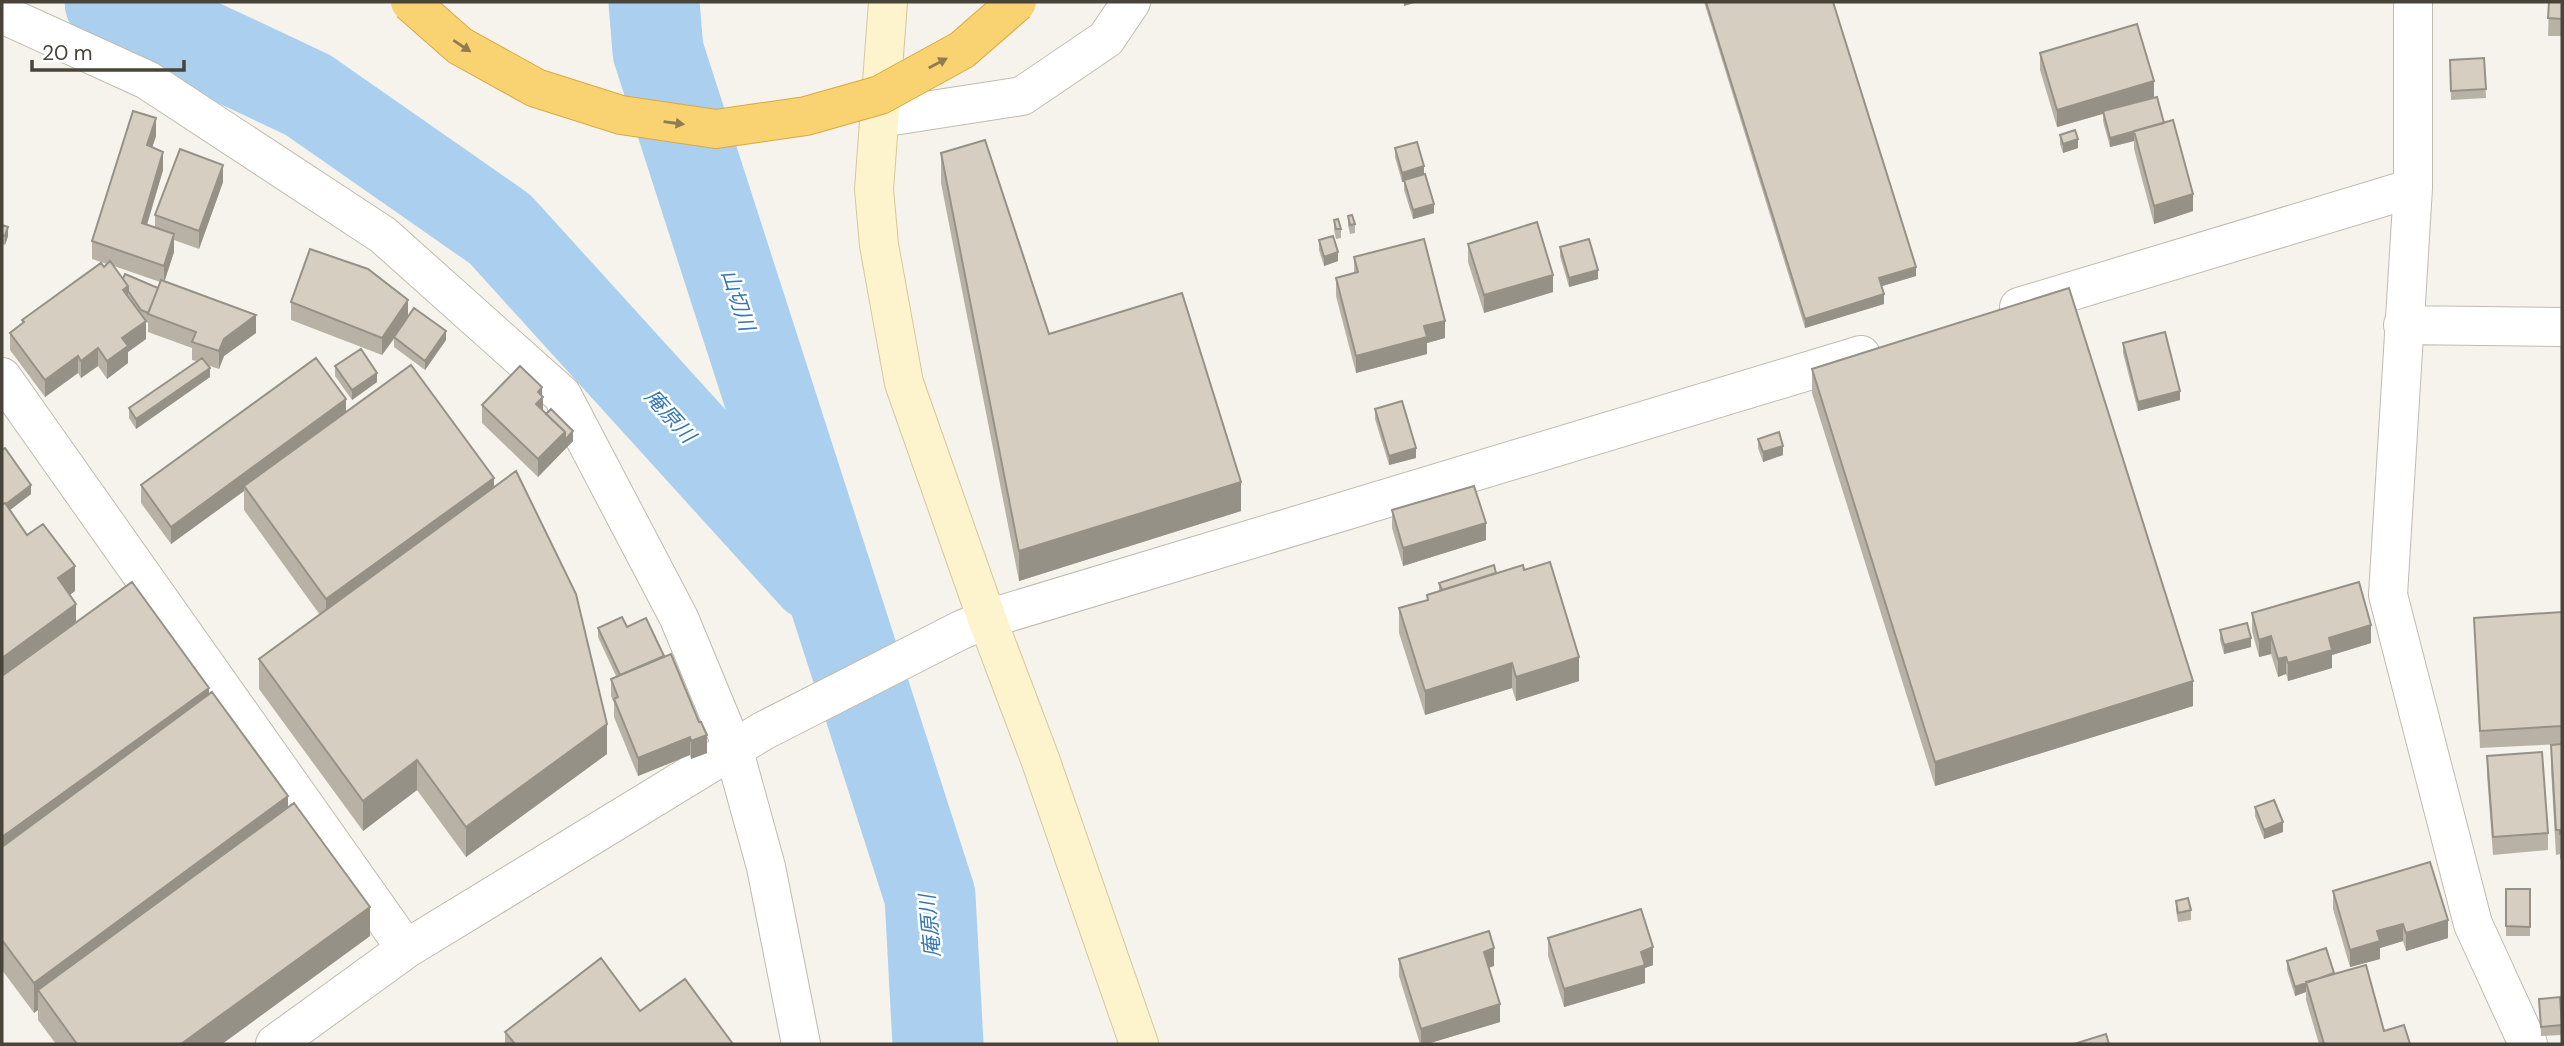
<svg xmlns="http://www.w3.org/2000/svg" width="2564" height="1046" font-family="'DM Sans','Noto Sans JP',sans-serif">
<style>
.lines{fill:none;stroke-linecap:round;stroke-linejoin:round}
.river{stroke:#abcfef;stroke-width:91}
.street-casing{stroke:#c0bbae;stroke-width:40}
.secondary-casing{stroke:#d3c89c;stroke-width:40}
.street{stroke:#fff;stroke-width:38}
.secondary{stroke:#fdf4cd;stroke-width:38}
.highway-bridge-casing{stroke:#d9a941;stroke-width:40;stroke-linecap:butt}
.highway-bridge{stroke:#f9d372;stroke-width:38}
.wall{fill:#b8b2a6;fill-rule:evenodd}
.shaded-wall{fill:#969187}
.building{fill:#d6cfc1;stroke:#969187;stroke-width:2}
.oneway{fill:#8f7d50}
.labels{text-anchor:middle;stroke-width:5;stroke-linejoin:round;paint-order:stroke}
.water-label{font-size:21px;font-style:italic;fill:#3477b3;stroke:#fff}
</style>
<rect width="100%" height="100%" fill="#f5f3eb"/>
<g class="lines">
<path class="river" d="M110,2L308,95L500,229L815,576
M654,2L658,51L930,896L938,1044"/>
<defs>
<path id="street" d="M2413,2V188L2388,595L2473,924L2528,1044
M2,14L147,80L383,235L562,395L679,618L734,751L766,867L801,1044
M880,118L1022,96L1106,39L1131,2
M2019,307L2413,188
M2403,325L2562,327
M2,377L406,949
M275,1044L406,949L763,731L961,630L987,619L1861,355"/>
<path id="secondary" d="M888,2L874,189L879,245L904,383L987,619L1040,759L1139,1044"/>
</defs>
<use href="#street" class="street-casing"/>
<use href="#secondary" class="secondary-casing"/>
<use href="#street" class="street"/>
<use href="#secondary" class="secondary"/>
<defs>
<path id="highway-bridge" d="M410,2L460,46L536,88L621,115L716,129L806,116L880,95L962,50L1017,2"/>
</defs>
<use href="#highway-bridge" class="highway-bridge-casing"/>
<use href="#highway-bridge" class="highway-bridge"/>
</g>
<path class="wall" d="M1704,2H1833L1916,276L1882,286L1884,304L1805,328Z
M2549,2H2562V36H2548Z
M2040,53L2154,98L2164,123L2193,211L2154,224L2134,149V141L2110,147L2103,121V114L2057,127L2040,70Z
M2484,58L2486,98L2451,100L2450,60Z
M2060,135L2078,148L2063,153L2060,144Z
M156,136L152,147L163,170L147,225L155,228V215L223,182L199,249L174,240V252L164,282L256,333L224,356L219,369L207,365L210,377L136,429L129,418V408L197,361L192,360V348L148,332V323L146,322V339L128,352V363L107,379L98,366L81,378L78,373L45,397L10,350V333L22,323V320L107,264L92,259V241ZM114,266L160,282L158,288L123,279Z
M1395,148L1424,175L1434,213L1413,219L1404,190V182H1402L1395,157Z
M941,153L1049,334L1241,511L1019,581L941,183Z
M1348,216L1355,224V233L1350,234L1348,225Z
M1334,220L1341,229V238L1336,239L1334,230Z
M2,225L8,236L5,245L2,244Z
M1319,240L1338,261L1324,266L1319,250Z
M1468,244L1553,292L1484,313L1468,262Z
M1560,247L1598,279L1569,287L1560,256Z
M1354,257L1445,338L1427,343V354L1356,373L1336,296V278L1354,273Z
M291,302L408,317L446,340L425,370L394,347V339L382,355L291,320Z
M2123,343L2180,400L2138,411L2123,353Z
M335,366L377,382L352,400L335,376Z
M1812,369L2193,706L1935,786L1812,393Z
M542,396L543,411L573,441L538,477L482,423V405Z
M1375,409L1416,458L1389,465L1375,419Z
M346,412L494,487L607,754L466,857L417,790L363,831L259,689V659L320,615L244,510V491L171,544L141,503V485Z
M1758,439L1783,455L1763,462L1758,448Z
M2,450L31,494L10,510L27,535L75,591L70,595L76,622L209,694L288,807L370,936L222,1044H56L38,1020V1010L34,1013L2,970Z
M1392,510L1486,540L1403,566L1392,528Z
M1524,570L1579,681L1516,701L1512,688L1425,715L1399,633V608L1427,600V595L1439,591V583L1496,573Z
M2562,612V744L2480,748L2474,618Z
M2252,613L2371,643L2332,655V668L2288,681L2286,674L2278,677L2271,654L2259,657L2252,631Z
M627,627L707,753L691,759L690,755L638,776L614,717V703L611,696V679L616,676L598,637V628Z
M2220,630L2251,647L2224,654L2220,640Z
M2562,744V859H2560V854L2556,855L2551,769V745Z
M2487,756L2548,833V850L2493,855L2487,774Z
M2255,807L2283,832L2264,839L2255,816Z
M2506,889H2530V936H2506Z
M2333,891L2448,938L2406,951L2403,941L2380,948V959L2350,967L2333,909Z
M2176,901L2191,910V920L2178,922L2176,910Z
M1548,938L1653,965L1645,968V983L1564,1007L1548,956Z
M1399,959L1494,966L1489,968L1500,1022L1427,1044H1420L1399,976Z
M2287,961L2334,974L2384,1031L2410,1044H2319L2306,1000V992L2295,996L2287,970Z
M2539,999L2562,1025V1035L2541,1036Z
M640,1011L733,1044H505V1032Z"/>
<path class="shaded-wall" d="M1404,2H1418L1404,6Z
M2154,81V99L2057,127V110Z
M156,118V136L147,163V145Z
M2134,131V141L2110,147V138Z
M2078,139V148L2063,153V144Z
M163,152V170L142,241V223Z
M223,165V182L199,249V231Z
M1424,166V176L1402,182V173Z
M2193,194V211L2154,224V206Z
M1434,204V213L1413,219V210Z
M8,227V236L5,245V236Z
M174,234V252L164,283V266Z
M1338,252V261L1324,266V257Z
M1916,267V276L1879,287V278Z
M1598,270V279L1569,287V278Z
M1553,275V292L1484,313V295Z
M128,286V303L123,290Z
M1884,294V304L1805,328V319Z
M408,300V318L382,355V338Z
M256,315V333L224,356L219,369V351L224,339Z
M146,321V339L128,352V363L107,379V361L122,338Z
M1445,321V338L1427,343V354L1356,373V356L1424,326Z
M446,331V340L425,370V361Z
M98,348V366L81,378V361Z
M78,356V373L45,397V380Z
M210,368V377L136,429V419Z
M377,373V382L352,400V390Z
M542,387V398L543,397V415L536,404L538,392Z
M2180,391V400L2138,411V402Z
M346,399V417L244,486V491L171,544V527Z
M573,431V441L538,477V459L565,432Z
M1783,446V455L1763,462V452Z
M1416,448V458L1389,465V456Z
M494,478V503L326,624V599Z
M1241,482V511L1019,581V551Z
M31,485V494L2,516V507Z
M1486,523V540L1403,566V548Z
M75,566V591L58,603V578Z
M76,604V628L2,682V658Z
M2371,625V643L2332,655V668L2288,681V663L2329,638Z
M2271,636V654L2259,657V640Z
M2251,638V647L2224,654V645Z
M1579,657V681L1516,701V677Z
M2286,657V674L2278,677V659Z
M1512,663V688L1425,715V691Z
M2193,681V706L1935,786V762Z
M209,688V718L2,867V837Z
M607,724V754L466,857V827Z
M707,735V753L691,759V741Z
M690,737V755L638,776V758Z
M417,760V790L363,831V801Z
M288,796V825L38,990V1010L34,1013V983Z
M2283,822V832L2264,839V830Z
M370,907V936L222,1044H181Z
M2448,920V938L2406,951V933Z
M2403,924V941L2380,948V959L2350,967V950L2377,931Z
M1653,947V965L1645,968V983L1564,1007V989L1641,952Z
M1494,948V966L1484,969V952Z
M2306,983V992L2295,996V987Z
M1500,1004V1022L1427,1044H1421V1029Z"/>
<path class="building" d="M1706,2H1833L1916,267L1879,278L1884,294L1805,319Z
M2549,2H2562V19L2548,18Z
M2137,24L2154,81L2057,110L2040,53Z
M2484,58L2486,89L2451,91L2450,60Z
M2157,97L2164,123L2110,138L2103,111Z
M133,111L156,118L147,145L163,152L142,223L174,234L164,266L92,241Z
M2173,120L2193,194L2154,206L2134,131Z
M2075,130L2078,139L2063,144L2060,135Z
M985,140L1049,334L1182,293L1241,482L1019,551L941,153Z
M1417,142L1424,166L1402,173L1395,148Z
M180,149L223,165L199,231L155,215Z
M1425,174L1434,204L1413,210L1404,180Z
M1352,215L1355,224L1350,225L1348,216Z
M1338,219L1341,229H1336L1334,220Z
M1537,222L1553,275L1484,295L1468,244Z
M2,225L8,227L5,236L2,235Z
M1333,236L1338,252L1324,257L1319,240Z
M1424,239L1445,321L1424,326L1427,337L1356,356L1336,278L1358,272L1354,257Z
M1589,239L1598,270L1569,278L1560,247Z
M310,249L368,269L408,300L382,338L291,302Z
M110,261L128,286L123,290L146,321L122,338L128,346L107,361L98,348L81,361L78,356L45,380L10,333L24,322L22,320L101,263L104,267Z
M125,274L158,288L148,313L141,310L128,291V286L123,279Z
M161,280L256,315L224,339L219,351L192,342L196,332L148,314Z
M2069,288L2193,681L1935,762L1812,369Z
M414,308L446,331L425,361L394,337Z
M2165,332L2180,391L2138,402L2123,343Z
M361,349L377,373L352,390L335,366Z
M202,358L210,368L136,419L129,408Z
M316,358L346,399L171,527L141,485Z
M411,365L494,478L326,599L244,486Z
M520,366L542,387L538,392L543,397L536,404L565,432L538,459L482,405Z
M1402,401L1416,448L1389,456L1375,409Z
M551,409L573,431L565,440V432L546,414Z
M1779,432L1783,446L1763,452L1758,439Z
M5,448L31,485L6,504L5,503L2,505V450Z
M516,471L576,594L607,724L466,827L417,760L363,801L259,659Z
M1474,486L1486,523L1403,548L1392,510Z
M5,503L27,535L43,524L75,566L58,578L76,604L2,658V505Z
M1550,562L1579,657L1516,677L1512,663L1425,691L1399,608L1428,600L1427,595L1523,565L1524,570Z
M1494,565L1496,573L1442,590L1439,583Z
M132,582L209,688L2,837V676Z
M2359,582L2371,625L2329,638L2332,650L2288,663L2286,657L2278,659L2271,636L2259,640L2252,613Z
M2562,612V726L2480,731L2474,618Z
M622,617L627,627L646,618L664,656L620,675L598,628Z
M2247,623L2251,638L2224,645L2220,630Z
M671,654L699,722H701L707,735L691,741L690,737L638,758L614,699L618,697L611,679Z
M212,692L288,796L34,983L2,940V847Z
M2562,744V834H2560V830H2556L2551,745Z
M2542,752L2548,833L2493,837L2487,756Z
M2274,800L2283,822L2264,830L2255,807Z
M294,803L370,907L181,1044H77L38,990Z
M2430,862L2448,920L2406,933L2403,924L2377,931L2380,941L2350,950L2333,891Z
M2506,889H2530V927L2506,926Z
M2188,898L2191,910L2178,913L2176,901Z
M1641,909L1653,947L1641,952L1645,965L1564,989L1548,938Z
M1489,931L1494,948L1484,952L1500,1004L1421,1029L1399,959Z
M2326,948L2334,973L2295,987L2287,961Z
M601,958L640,1011L685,979L733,1044H515L505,1032Z
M2366,965L2384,1031L2404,1025L2410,1044H2324L2306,982Z
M2560,997L2562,1025L2541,1027L2539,999Z
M2106,1034L2109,1044H2074Z"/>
<defs><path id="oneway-solid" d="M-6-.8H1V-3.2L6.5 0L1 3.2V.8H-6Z" transform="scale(1.75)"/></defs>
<g class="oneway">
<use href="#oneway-solid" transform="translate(462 46) rotate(34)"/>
<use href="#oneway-solid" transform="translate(938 63) rotate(-28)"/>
<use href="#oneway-solid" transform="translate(674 123) rotate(8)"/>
</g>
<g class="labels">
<g class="water-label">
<text transform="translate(738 300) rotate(72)" y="7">山切川</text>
<text transform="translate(670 416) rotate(48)" y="7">庵原川</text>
<text transform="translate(930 926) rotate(-95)" y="7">庵原川</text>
</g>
</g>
<rect width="2564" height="1046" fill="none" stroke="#494439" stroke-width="7"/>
<path d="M32 60v10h152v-10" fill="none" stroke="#494439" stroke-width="3.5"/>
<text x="42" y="60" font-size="21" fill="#494439" stroke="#ffffff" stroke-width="5" paint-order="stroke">20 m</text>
</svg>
